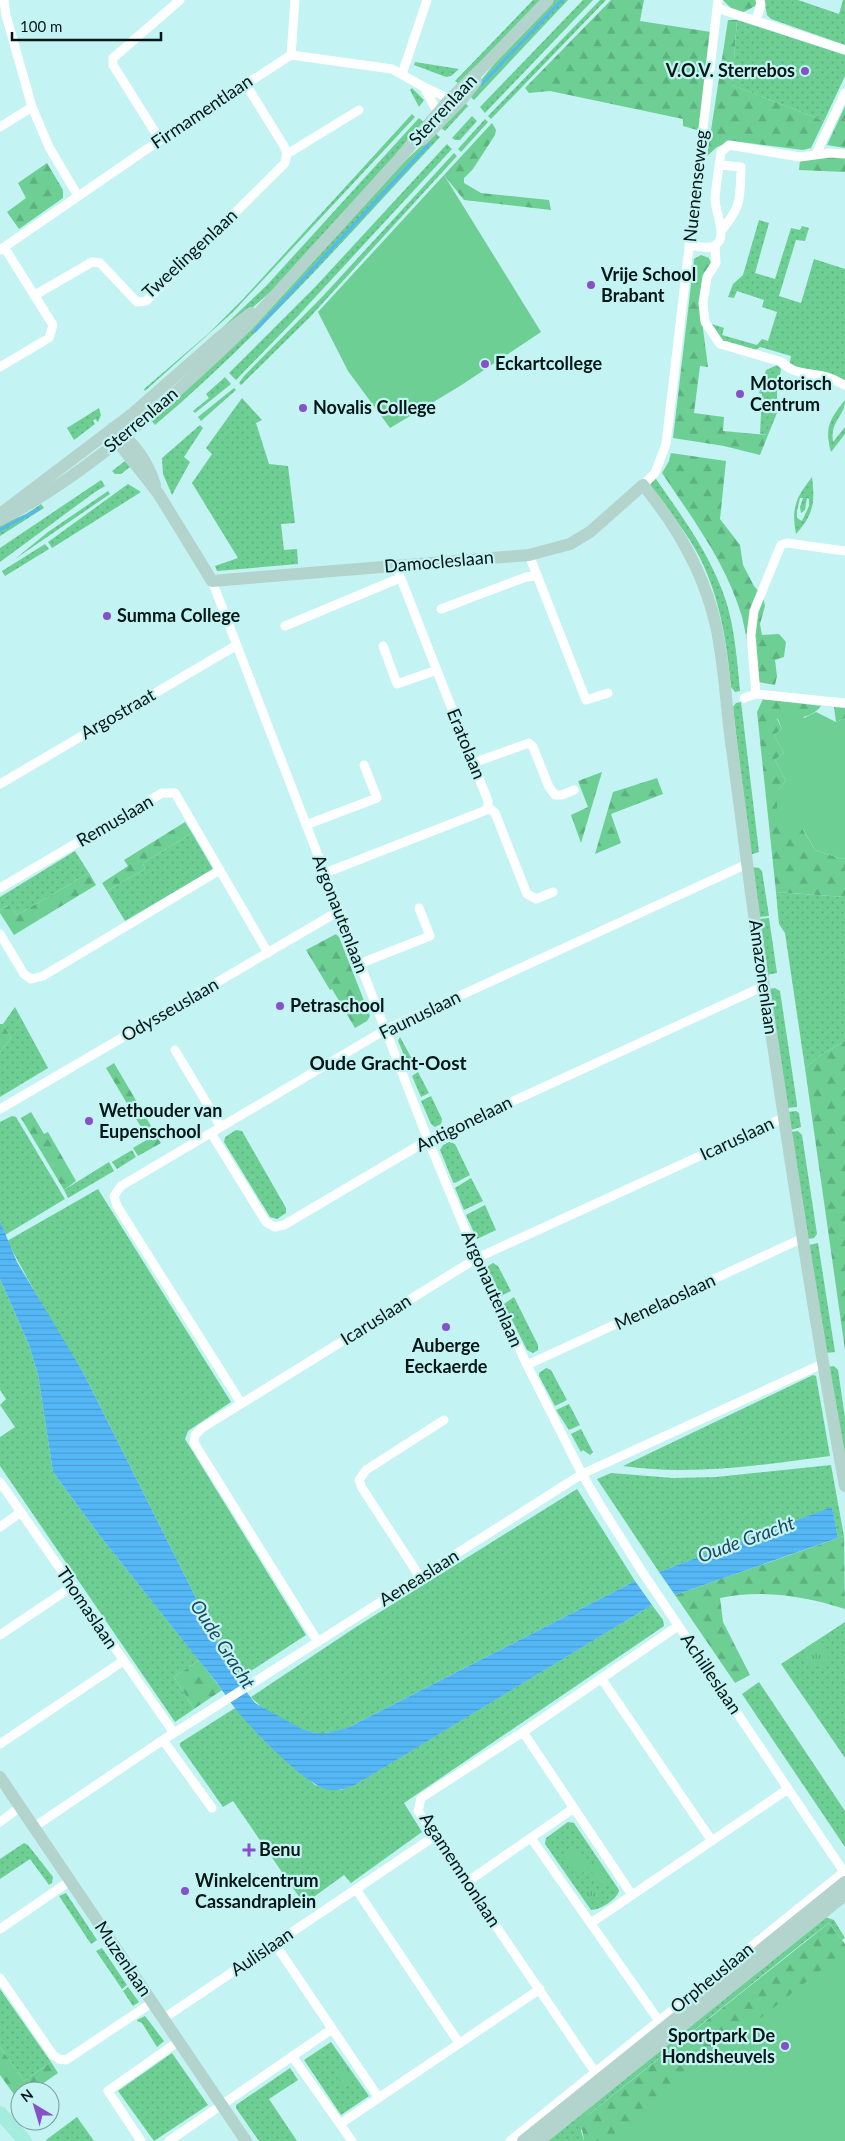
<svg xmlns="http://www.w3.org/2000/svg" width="845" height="2141" font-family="Lato,sans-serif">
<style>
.grass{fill:url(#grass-dots);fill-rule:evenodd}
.forest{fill:url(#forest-firs)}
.park{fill:url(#park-tufts)}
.garden{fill:#6dcf94}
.water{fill:url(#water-rules)}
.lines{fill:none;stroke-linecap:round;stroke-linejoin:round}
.stream{stroke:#55b8f6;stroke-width:3}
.street{stroke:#fff;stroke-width:9}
.secondary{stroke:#b3d4cd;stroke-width:12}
.primary{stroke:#a4ecdc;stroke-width:14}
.poi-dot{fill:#8651c8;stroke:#c4f3f3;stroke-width:2}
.labels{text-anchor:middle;stroke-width:4.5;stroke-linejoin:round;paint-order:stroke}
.poi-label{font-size:18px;font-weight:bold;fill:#051616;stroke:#c4f3f3;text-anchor:start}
.street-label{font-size:18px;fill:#051616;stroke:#c4f3f3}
.neighbourhood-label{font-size:19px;font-weight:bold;fill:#051616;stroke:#c4f3f3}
.water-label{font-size:19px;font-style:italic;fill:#1e4761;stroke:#c4f3f3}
</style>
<defs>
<pattern id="grass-dots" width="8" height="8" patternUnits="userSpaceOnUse" patternTransform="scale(1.25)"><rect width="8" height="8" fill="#6dcf94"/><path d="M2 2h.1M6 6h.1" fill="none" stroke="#5db17f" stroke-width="1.8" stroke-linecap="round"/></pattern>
<pattern id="forest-firs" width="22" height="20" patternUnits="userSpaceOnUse" patternTransform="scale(1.25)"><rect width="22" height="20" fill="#6dcf94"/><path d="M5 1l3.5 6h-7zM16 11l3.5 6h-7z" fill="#5db17f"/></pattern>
<pattern id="park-tufts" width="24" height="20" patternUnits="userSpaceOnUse" patternTransform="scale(1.25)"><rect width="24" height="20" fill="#6dcf94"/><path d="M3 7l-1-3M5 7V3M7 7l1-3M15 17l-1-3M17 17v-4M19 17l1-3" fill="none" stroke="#5db17f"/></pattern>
<pattern id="water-rules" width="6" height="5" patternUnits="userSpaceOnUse" patternTransform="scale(1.25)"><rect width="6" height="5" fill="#55b8f6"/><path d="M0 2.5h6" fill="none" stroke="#499dd2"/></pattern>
</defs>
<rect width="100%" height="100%" fill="#c4f3f3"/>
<path class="grass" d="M533,0H541L460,85L455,81Z
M554,0H568L474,100L469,95L504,52Z
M583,0H593L485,113L480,107Z
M600,0H606L491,119L488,116Z
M764,0H798L839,14L843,0H845V45L771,19L767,15Z
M737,20L845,55V76L824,121L732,85Z
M415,62L459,69L451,76L446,77L414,65Z
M412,88L424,100L419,107L410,90Z
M464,101L468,106L445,131L440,127Z
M412,114L415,117L233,312L145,391L144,389L209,333L243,299Z
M472,116L477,121L460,140H455L452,138Z
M419,118L425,123L275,288L252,308L219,331L267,285Z
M485,119L488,122L461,152L458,149Z
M435,133L440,137C347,236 259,337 155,425L152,421L148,424L404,162Z
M447,144L452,149L296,318L236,380L229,373L316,286Z
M454,153L457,156L310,317L241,385L239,383L244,376L323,296Z
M759,220L769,223L755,273L775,279L791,228L800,230L802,226L809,228L805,241L796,240L779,296L801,303L814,259L845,269V381L789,366L791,356L760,347L752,352L722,341L711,325L712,324L724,328L722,335L757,345L762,339L768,341L777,312L762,307L764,300L737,291L734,298L728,297L733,284L743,275Z
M777,365L781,369L777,392V413L768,435L760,434L762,394L759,393L766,370Z
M225,377L231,384L195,413L193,411L209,398L206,394Z
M234,388L236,390L201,421L198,417Z
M242,398L262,420L256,423L269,464L288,466L295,523L281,524L284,550L297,549L298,564L217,571L215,566L238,558L192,483L212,454L206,448Z
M845,400C845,417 830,420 833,442L845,427V434L831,452C824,427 830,419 845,400Z
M99,408L101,415L98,422L95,419L93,421L95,424L74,440L67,428Z
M200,425L203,428L184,457L190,462L172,495L163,474L162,458Z
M125,461L130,467L121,474H115L112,471Z
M654,476C681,515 711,555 726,601C735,630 737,661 740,691L735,692L731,687C727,643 720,598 700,558C687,532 667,509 650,486Z
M812,477C815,502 814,514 796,534C791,507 796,498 812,477ZM800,498H803L800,507L801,513L805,510L807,498L809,499V506L802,521L797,518V511Z
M101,480L105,486L95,492L0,562V548Z
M128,484L141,492L52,548L48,542Z
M108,491L110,494L15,559L48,532Z
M41,504L44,508L0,536V525L26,514Z
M45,544L49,549L5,576L2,571Z
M741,702L759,852L750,855L733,707L736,703Z
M192,833L213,869L125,921L107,891L145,869L143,863Z
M75,851L89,873L17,915L12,908L7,906L0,910V897Z
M751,867L759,868L762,871L769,916L758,917Z
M776,892L845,897V1041L819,1056L805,1068L785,933L779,924Z
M769,918L777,973L767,975L758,919Z
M775,988L780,991L797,1104V1107L787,1108L769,989Z
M15,1007L48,1068L0,1097V1052L11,1038L3,1024Z
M400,1037L417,1068L411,1071L398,1041Z
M418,1072L429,1093L421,1097L412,1076Z
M431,1096L442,1119L441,1124L435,1127L431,1124L421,1101Z
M796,1111L799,1113L801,1127L791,1130L788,1112Z
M12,1116L16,1117L65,1199L5,1235L0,1221V1122Z
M236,1130L242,1131L286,1208V1213L277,1219L270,1217L224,1142L225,1137Z
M798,1131L802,1135L817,1234L814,1238L808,1239L791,1132Z
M449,1142L455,1144L470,1175L455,1183L453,1182L440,1150L443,1145Z
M132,1150L136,1157L117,1169L112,1162Z
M109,1162L114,1171L68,1198L64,1190Z
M471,1178L483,1201L464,1210L455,1188Z
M98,1189L231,1402L188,1431L185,1439L306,1635L237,1680L232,1673L194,1594L83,1372L52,1323L7,1241Z
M485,1205L496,1230L477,1239L466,1215Z
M818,1243L835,1352L825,1353L809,1245Z
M493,1263L498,1266L511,1291L501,1296L488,1269V1266Z
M0,1279L29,1345L38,1375L53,1472L100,1536L199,1660L174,1677L194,1709L175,1722L0,1466V1437L15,1427L0,1405L6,1399L0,1390Z
M514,1297L538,1345V1350L533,1353L527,1350L504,1304Z
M834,1366L838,1370L845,1418V1468L827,1367Z
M546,1368L551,1370L567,1400L555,1406L539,1376V1373Z
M813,1375L816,1376L830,1456C762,1465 691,1476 623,1466Z
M569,1404L580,1425L569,1430L556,1410Z
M581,1429L593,1452L590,1455L583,1450L581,1452L571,1434Z
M831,1465L844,1536L838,1538L832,1508L659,1572L597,1479L611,1473L673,1478L716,1477Z
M577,1489L635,1581L347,1728C337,1731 327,1734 316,1733C298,1731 263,1711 251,1697L356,1627Z
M652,1605L663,1620L664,1626L404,1803L422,1832L351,1883L344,1875L304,1904L233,1801L223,1807L180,1746V1743L235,1708L286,1759L315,1785L332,1790H341L355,1785L384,1767Z
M845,1622V1758L781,1664Z
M759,1682L845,1811V1847L742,1694Z
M568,1822L574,1823L619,1890C618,1899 600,1910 591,1910L545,1844L546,1838Z
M24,1843L28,1845L53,1877L52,1883L49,1885L30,1859L0,1879V1859Z
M66,1893L97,1940L91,1944L59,1896Z
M822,1916L834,1920L845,1938L842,1940L829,1923L804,1942L588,2115L581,2131L584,2141H543Z
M102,1948L127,1985L122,1989L96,1951Z
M128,1987L139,2002L133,2006L123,1991Z
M0,1989L51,2062L24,2081L0,2047Z
M145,2016L164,2041L157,2047L142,2023L137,2021V2020Z
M331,2042L369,2096L341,2115L304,2060Z
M172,2053L208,2105L154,2141L118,2091Z
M290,2068L298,2080L269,2099L297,2141H259L236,2108V2105Z
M77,2117L94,2141H47L46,2140Z"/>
<path class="forest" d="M611,0H644L640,21L711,32L700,128L697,130L683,126V119L550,91L529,93L525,88Z
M723,0H757L755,6L742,13L732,9Z
M728,20H737L732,85L824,121L811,148L803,150L732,141L717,147L707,156Z
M845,106V148L827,145Z
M492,123L496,130L495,135L473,169L464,178V183L481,193L549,200L551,210L464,200L444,175Z
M830,156L845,158V172L799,170L800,161Z
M47,163L63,190V198L19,229L7,212L26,198L18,183Z
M701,255L709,258L711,263L700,306L708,367L700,366L694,413L724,417L723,431L768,435L760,455L724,446L673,438L694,259Z
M671,453L726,461L720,519L740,545L743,565L754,586L763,597L765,606L760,624L762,635L779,634L786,642L784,657L775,660L777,676L775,685L753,681C750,659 747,637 742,617C727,564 692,518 662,473L669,461Z
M763,699L821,706C810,720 794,718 777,719L782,729L774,735L784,753L775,760L786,781L779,789L815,850L842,859L845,858V897L776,892L757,712Z
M834,707L845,708V718L836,722Z
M602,772L581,843L571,815L588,807L578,781Z
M657,778L663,794L611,814L621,843L595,854L613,792Z
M185,822L192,833L143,863L145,869L107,891L102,883L128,866L124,860Z
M89,873L96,885L14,935L0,913V910L10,905L17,915Z
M336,934L339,937L370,1016L367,1021L355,1028L332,989L330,990L306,950Z
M0,1024H3L11,1038L0,1052Z
M845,1041V1350L805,1068L819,1056Z
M114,1063L161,1143L138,1156L133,1148L148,1139L106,1068Z
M31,1112L44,1134L48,1132L76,1181L64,1190L21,1118Z
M844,1536L845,1609C805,1596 761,1589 720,1598L723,1622L750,1675L735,1683L675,1595Z
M199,1660L222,1690L194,1709L174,1677Z
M829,1923L845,1944V1968L623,2141H584L581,2123L588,2115Z
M0,2047L24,2081L51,2062L58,2073L32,2091H20V2099L18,2100L0,2075Z"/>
<path class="park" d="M825,1643L829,1663L807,1666L805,1648L812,1644Z
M589,1888L599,1897L589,1904L582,1894Z
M346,2064L356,2079L344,2087L334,2072Z"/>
<path class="garden" d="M444,175L541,332L460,386L390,428L348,371L318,312Z
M796,706L804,718L816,712L836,722L845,718V858L842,859L815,850L803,829L789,836L776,814L779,789L786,781L775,760L784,753L774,735L782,729L777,717Z
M574,1847L589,1868L579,1875L563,1854Z
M598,1866L609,1880L601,1885L591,1871Z
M845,1951V2141H605Z"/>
<path class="water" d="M0,1221L17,1262L83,1372L194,1594L232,1673L255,1703L302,1729L315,1733H326L347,1728L635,1581L652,1605L355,1785C346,1789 336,1792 326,1789C306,1785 248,1726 235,1708C228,1700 223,1691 217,1683L100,1536L53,1472L38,1375L29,1345L0,1279Z
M832,1507L838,1538L675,1595L659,1572Z"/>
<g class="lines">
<path class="stream" d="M482,84L562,0
M255,331L429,144
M0,530L39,509"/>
<path class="street" d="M4,0L6,15L32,107L49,147L78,196
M717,8L845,50
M756,20L761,5L760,0
M291,55L295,0
M402,74L427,0
M424,87L438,113
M0,127L32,107
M160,140L113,65V58L180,0
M287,154L359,110
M816,154L845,93
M719,165L741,167C740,199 742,206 721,231
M689,245C697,246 710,250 716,245C728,235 715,212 715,199C716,184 719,168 721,152L729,145L800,157L830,153L845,154
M715,246L716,263L707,277L703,303L705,322L720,344L782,362C792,374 809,373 823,376C830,377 838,382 845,385
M0,250L160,140L291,55L392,69L424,87L450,99
M35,295L92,262L100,263L137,302L146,301L285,163L287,154L284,146L245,83
M0,367L49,338L53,325L4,247
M643,485L655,473L666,444L718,0
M529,555L586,700L608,693
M396,566L488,801V807L495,813L527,894L536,899L553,892
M212,581L428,1140L477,1258L527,1365L582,1474L602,1508L641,1570L844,1872
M441,609L526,577L536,576
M285,626L400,578
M383,646L397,684L437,670
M756,694L751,635L754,611L781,545L787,543L845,551
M744,698L756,694L845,703
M473,763L529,743L533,747L549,787L555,795H562L574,790
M0,784L237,645
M306,825L377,798L364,765
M325,873L484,811L488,807
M0,888L162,793H175L268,953
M0,934L24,974L31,979L43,976L220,870
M359,964L430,936L419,908
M175,1050L221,1127
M0,1109L339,911
M211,1133L266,1222L275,1227L284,1225L428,1140L764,986
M527,1365L803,1238
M241,1403L117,1206L114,1196L121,1186L385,1030L747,864
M0,1482L174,1733
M0,1527L21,1512
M420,1577L362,1488L359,1480L366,1470L444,1420
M0,1635L73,1586
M318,1642L194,1443L195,1435L202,1428L477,1258L785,1117
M601,1678L712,1841
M523,1732L632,1895
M163,1740L212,1808
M0,1744L123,1661
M0,1822L20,1807
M34,1827L163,1740L582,1474L822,1364
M531,1838L659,2021
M467,1882L574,1808
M356,1889L459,2043
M591,1923L788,1789
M0,1929L70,1881
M275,1944L379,2098
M0,1978L53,2055L59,2059L66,2060L153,2002
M164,2018L435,1836
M292,2056L352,2141
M595,2072L418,1811L421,1798L523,1732L678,1626
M340,2124L540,1989
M141,2141L108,2091L179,2041
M169,2141L332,2029
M510,2141L845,1871"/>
<path class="secondary" d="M422,140L463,98L476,81
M113,428L117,441L158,493L212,581L529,555L570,544L590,532L643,485C678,527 704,573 716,626C725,667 726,709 732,749C743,828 752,907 764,985C789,1152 814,1319 845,1486
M117,431C135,442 149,465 155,485
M0,514L132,414L220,337L251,313
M0,520C89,474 175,395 247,326L400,158L450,99L488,62L548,0
M0,1777L246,2141
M523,2141L845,1882
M539,2141L845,1895"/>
<path class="primary" d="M0,2113L25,2141"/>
</g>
<g class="poi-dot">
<circle cx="805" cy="71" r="5"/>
<circle cx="591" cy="285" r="5"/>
<circle cx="485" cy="364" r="5"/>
<circle cx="740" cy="394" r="5"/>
<circle cx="303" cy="408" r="5"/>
<circle cx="107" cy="616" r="5"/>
<circle cx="280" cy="1006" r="5"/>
<circle cx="89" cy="1121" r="5"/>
<circle cx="446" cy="1327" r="5"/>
<path d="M246.5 1842.5h5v5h5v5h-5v5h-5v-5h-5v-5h5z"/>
<circle cx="185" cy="1891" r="5"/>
<circle cx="785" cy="2046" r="5"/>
</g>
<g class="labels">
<g class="poi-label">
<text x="795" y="77" text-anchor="end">V.O.V. Sterrebos</text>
<text x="601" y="281">Vrije School<tspan x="601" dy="21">Brabant</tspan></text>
<text x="495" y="370">Eckartcollege</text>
<text x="750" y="390">Motorisch<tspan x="750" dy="21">Centrum</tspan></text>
<text x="313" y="414">Novalis College</text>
<text x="117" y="622">Summa College</text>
<text x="290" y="1012">Petraschool</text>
<text x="99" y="1117">Wethouder van<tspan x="99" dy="21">Eupenschool</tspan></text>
<text x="446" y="1352" text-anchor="middle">Auberge<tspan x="446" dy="21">Eeckaerde</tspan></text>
<text x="259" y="1856">Benu</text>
<text x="195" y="1887">Winkelcentrum<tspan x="195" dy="21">Cassandraplein</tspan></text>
<text x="775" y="2042" text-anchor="end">Sportpark De<tspan x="775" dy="21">Hondsheuvels</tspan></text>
</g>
<g class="street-label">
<text transform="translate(443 110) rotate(-47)" y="6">Sterrenlaan</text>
<text transform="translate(202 112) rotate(-34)" y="6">Firmamentlaan</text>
<text transform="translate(696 186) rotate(-84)" y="6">Nuenenseweg</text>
<text transform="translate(190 254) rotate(-43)" y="6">Tweelingenlaan</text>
<text transform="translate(141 420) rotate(-40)" y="6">Sterrenlaan</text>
<text transform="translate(439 562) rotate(-5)" y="6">Damocleslaan</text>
<text transform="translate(118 714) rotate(-30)" y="6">Argostraat</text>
<text transform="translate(466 744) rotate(68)" y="6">Eratolaan</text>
<text transform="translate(115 821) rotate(-30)" y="6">Remuslaan</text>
<text transform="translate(340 914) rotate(69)" y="6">Argonautenlaan</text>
<text transform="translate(763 977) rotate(82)" y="6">Amazonenlaan</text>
<text transform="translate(170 1010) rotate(-30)" y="6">Odysseuslaan</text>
<text transform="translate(420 1015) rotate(-26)" y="6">Faunuslaan</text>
<text transform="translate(464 1124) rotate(-26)" y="6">Antigonelaan</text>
<text transform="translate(737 1139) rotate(-25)" y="6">Icaruslaan</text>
<text transform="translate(492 1289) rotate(66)" y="6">Argonautenlaan</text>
<text transform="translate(665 1302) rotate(-25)" y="6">Menelaoslaan</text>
<text transform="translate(376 1320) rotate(-32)" y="6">Icaruslaan</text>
<text transform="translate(419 1578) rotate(-32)" y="6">Aeneaslaan</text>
<text transform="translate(87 1608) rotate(56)" y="6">Thomaslaan</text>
<text transform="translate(711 1674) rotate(56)" y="6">Achilleslaan</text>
<text transform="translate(460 1870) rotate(57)" y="6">Agamemnonlaan</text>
<text transform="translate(262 1952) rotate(-34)" y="6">Aulislaan</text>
<text transform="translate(123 1959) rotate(56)" y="6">Muzenlaan</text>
<text transform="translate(712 1978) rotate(-39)" y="6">Orpheuslaan</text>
</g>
<g class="neighbourhood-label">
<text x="388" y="1070">Oude Gracht-Oost</text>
</g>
<g class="water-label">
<text transform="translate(746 1539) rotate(-20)" y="7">Oude Gracht</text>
<text transform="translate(223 1644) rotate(57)" y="7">Oude Gracht</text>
</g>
</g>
<g transform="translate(35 2106) rotate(322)"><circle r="24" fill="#c4f3f3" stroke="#789b9b"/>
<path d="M0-4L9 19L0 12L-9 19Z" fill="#8651c8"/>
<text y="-8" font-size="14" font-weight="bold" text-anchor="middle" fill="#051616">N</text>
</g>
<path d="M12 32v8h149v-8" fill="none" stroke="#051616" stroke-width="2.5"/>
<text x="20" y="32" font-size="15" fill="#051616" stroke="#c4f3f3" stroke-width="4" paint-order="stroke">100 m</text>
</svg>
